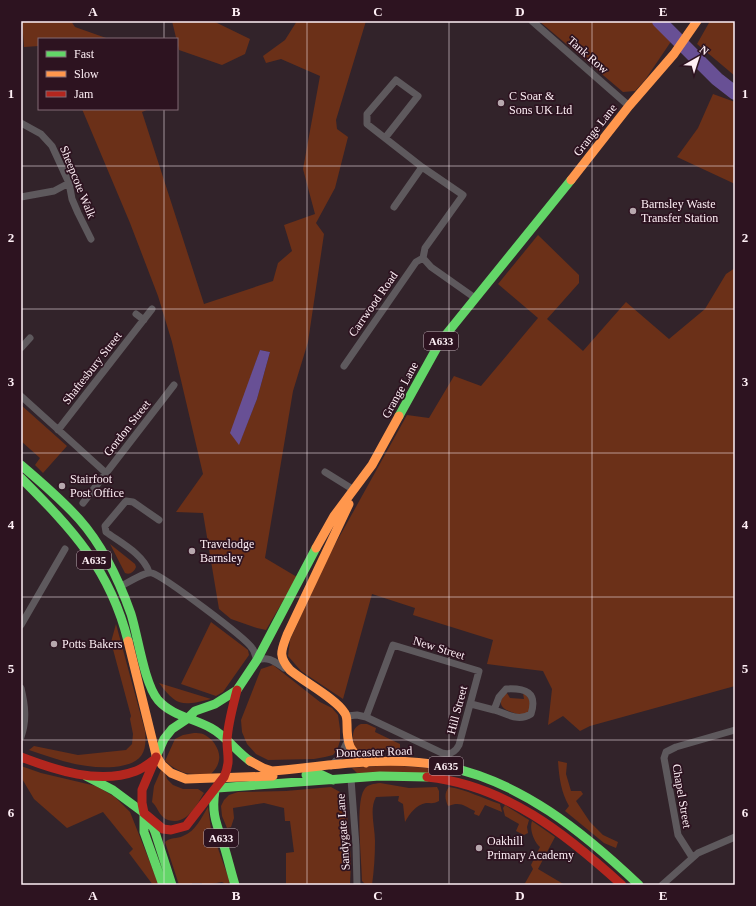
<svg xmlns="http://www.w3.org/2000/svg" width="756" height="906" font-family="'Times New Roman',serif">
<style>
.green{fill:#6b3018;fill-rule:evenodd}
.water{fill:#685095}
.lines{fill:none;stroke-linecap:round;stroke-linejoin:round}
.river{stroke:#685095;stroke-width:14}
.street{stroke:#5e595d;stroke-width:7}
.fast{stroke:#63d668;stroke-width:9}
.slow{stroke:#ff974d;stroke-width:9}
.jam{stroke:#b3261e;stroke-width:9}
.grid{fill:none;stroke:#feeff5;stroke-width:1;stroke-opacity:0.55}
.poi-dot{fill:#b7a8ae;stroke:#2d1320;stroke-width:1.5}
.labels{text-anchor:middle;stroke-width:3.5;stroke-linejoin:round;paint-order:stroke}
.shield{fill:#2d1320;stroke:#bfadb5;stroke-width:1}
.shield-label{font-size:11px;font-weight:bold;fill:#feeff5}
.street-label{font-size:12px;fill:#feeff5;stroke:#2d1320}
.poi-label{font-size:12px;fill:#feeff5;stroke:#2d1320;text-anchor:start}
.neatline{fill:none;stroke:#feeff5;stroke-width:1.5}
.grid-label{font-size:13px;text-anchor:middle;font-weight:bold;fill:#feeff5}
</style>
<rect width="100%" height="100%" fill="#32232a"/>
<path class="green" d="M22,21H71L75,27L109,39H39V46L24,47Z
M172,21H213L250,39L245,54L222,65L179,50Z
M297,21H366L336,120L337,129L348,137L335,188L316,223L324,234L308,342L293,391L265,558L297,577L266,630L257,628L231,619L219,609L203,513L176,512L203,474L172,342L158,296L130,223L82,109H149L142,112L204,304L273,281L278,263L292,251L284,225L315,214L303,169L320,76L281,59L266,63L263,56L285,40ZM260,350L270,352L257,399L239,444L246,391Z
M539,21H653L663,27L672,40L645,80L635,91L623,92Z
M710,21H735V76L697,44Z
M713,94L735,102V184L677,157L698,128Z
M538,235L579,275V283L547,319L583,351L626,302L669,339L705,309L726,274L735,268V686L590,726L580,731L563,716L548,725L552,689L543,671L487,664L493,640L413,615L415,608L372,594L343,699L301,671L288,656L290,640L327,559L407,415L429,418L454,376L481,386L538,318L498,284Z
M21,405L67,446L43,473L35,465L40,458L21,441Z
M110,544L135,564L136,567C134,572 130,575 125,573Z
M211,622L248,650L249,655L223,692L216,696L181,684Z
M116,624L145,731C148,757 138,764 114,767C83,769 58,760 29,750L34,746L78,755L126,750L132,744L133,734L130,719L131,716L111,642Z
M273,665L320,702L332,708L338,715L340,729V741L337,750L333,755L325,757L314,759L268,760L256,754L247,744L242,732L241,720L261,669Z
M159,683L211,699C182,706 177,707 159,683Z
M507,693L510,698L524,699L523,693C529,696 534,707 527,713C525,714 523,714 521,715C514,713 499,710 501,701C502,697 504,695 507,693Z
M361,724H367L376,728L375,732L400,744V750C396,750 392,750 387,750C372,753 354,763 353,736C353,730 356,726 361,724Z
M194,733C197,733 201,733 203,734C213,738 221,751 219,760C218,766 215,770 211,774C189,774 183,776 165,761L175,739L183,735Z
M558,761L567,763L566,774L571,791H581L583,794L576,801L590,822L603,835L618,842L616,848L604,843L565,811L569,806C561,792 559,777 558,761Z
M390,765L438,769L437,773H357L352,768Z
M21,766L41,773L96,786L115,797L130,812L159,885H153L129,853L133,849L103,812L67,828L34,799L21,777Z
M161,770L165,772L167,779L173,785L183,789H198L204,793C197,804 190,820 175,821C171,821 166,820 163,817C158,813 157,806 152,802L154,786Z
M380,783L409,788L437,787L439,791V801C434,804 431,803 426,803C416,805 410,813 405,822L403,804L398,801L399,796L376,797C369,809 375,827 375,841C375,856 374,870 372,885H366L362,881C362,862 355,804 364,790C367,784 374,784 380,783Z
M331,787L340,792L346,802L351,861L350,885H286V853L294,852L290,821H285L284,808L264,803L233,808L234,818L231,827L227,828L222,816L221,806L224,800L229,795L238,792L286,791Z
M449,787C467,790 482,798 500,804L502,812L485,805L479,816L474,814L475,811C464,806 461,801 448,806C445,799 444,793 449,787Z
M505,805L529,820L527,827L528,833L524,835L516,831L519,824L505,816L503,808Z
M208,807L211,829L230,882L226,884L222,882L205,885H202V883H192V885H179L165,842C170,837 177,839 183,836C196,831 201,818 208,807Z
M532,821L555,837L538,869L565,885H524L533,869L531,865L540,847C534,842 529,829 532,821Z"/>
<path class="water" d="M260,350L270,352L257,399L239,445L230,433Z"/>
<g class="lines">
<path class="river" d="M659,21L717,79L735,93"/>
<path class="street" d="M532,21L629,106
M21,123L41,134L52,146L69,183L72,199L78,213L91,239
M385,138L418,96L396,80L367,114V124L422,167L463,195L425,248L423,258L431,267L475,298
M21,197L54,191L69,183
M394,207L422,167
M136,314L144,320
M21,348L30,338
M344,366L416,262L423,258
M21,396L106,473
M58,430L152,309
M325,472L354,490
M83,503L174,385
M149,572C143,554 121,543 106,532L105,526L126,501L133,502L159,520
M121,586C128,583 145,571 152,573C163,576 245,637 252,648C255,651 255,656 257,660C269,656 275,662 284,668
M21,625L65,549
M21,688C25,705 27,720 21,737
M471,704L494,710L499,697L506,689C525,688 538,692 531,714C518,722 508,714 494,710
M347,716L357,715L366,717L442,753C450,755 455,753 459,745L479,671L393,645L366,717
M331,766L341,755L347,742
M351,779L356,846L357,885
M692,857L678,835L664,758L666,752L676,747L735,730
M662,885L698,853L735,837"/>
<path class="fast" d="M399,416L440,342L571,180
M21,465C41,482 61,499 79,519C103,546 119,580 131,614C138,636 144,683 158,700C172,716 193,718 211,728C226,736 236,751 250,761
M21,478C72,529 110,569 128,641
M156,757L164,739L172,729L187,719L195,711L215,704L237,690L257,660L316,548
M444,766C521,781 583,832 639,885
M306,775L320,774L333,780
M86,776L113,790L144,813
M217,788L380,776L427,777
M215,791C211,813 217,825 224,846C228,859 231,872 235,885
M144,813V832L163,885
M149,818L155,832L172,885"/>
<path class="slow" d="M571,180L629,106L674,54L697,21
M349,504L287,635C281,651 278,656 290,670C304,682 335,698 344,712C347,715 347,720 347,724C347,744 349,751 366,763
M316,548L334,516L372,465L399,416
M128,641L156,755L162,765L171,773L186,779L273,776
M250,761L263,768L272,771C328,766 388,755 444,766"/>
<path class="jam" d="M21,757C55,770 99,785 136,771C142,769 148,764 154,760
M156,757L142,790V803L144,813L163,829L171,830L186,826L224,777C231,761 227,756 227,740C228,723 233,706 237,690
M427,777C505,785 566,834 622,885"/>
</g>
<path class="grid" d="M164,21V39M307,21V885M449,21V885M592,21V885M164,109V885M21,166H735M21,309H735M21,453H735M21,597H735M21,740H735"/>
<g class="poi-dot">
<circle cx="501" cy="103" r="4"/>
<circle cx="633" cy="211" r="4"/>
<circle cx="62" cy="486" r="4"/>
<circle cx="192" cy="551" r="4"/>
<circle cx="54" cy="644" r="4"/>
<circle cx="479" cy="848" r="4"/>
</g>
<g class="labels">
<g class="shield">
<rect x="424" y="332" width="34" height="18" rx="3"/>
<rect x="77" y="551" width="34" height="18" rx="3"/>
<rect x="429" y="757" width="34" height="18" rx="3"/>
<rect x="204" y="829" width="34" height="18" rx="3"/>
</g>
<g class="shield-label">
<text x="441" y="345">A633</text>
<text x="94" y="564">A635</text>
<text x="446" y="770">A635</text>
<text x="221" y="842">A633</text>
</g>
<g class="street-label">
<text transform="translate(588 55) rotate(41)" y="4">Tank Row</text>
<text transform="translate(595 130) rotate(-52)" y="4">Grange Lane</text>
<text transform="translate(78 182) rotate(68)" y="4">Sheepcote Walk</text>
<text transform="translate(373 304) rotate(-55)" y="4">Carrwood Road</text>
<text transform="translate(92 368) rotate(-52)" y="4">Shaftesbury Street</text>
<text transform="translate(400 390) rotate(-61)" y="4">Grange Lane</text>
<text transform="translate(127 428) rotate(-52)" y="4">Gordon Street</text>
<text transform="translate(439 648) rotate(17)" y="4">New Street</text>
<text transform="translate(457 710) rotate(-75)" y="4">Hill Street</text>
<text transform="translate(374 752) rotate(-2)" y="4">Doncaster Road</text>
<text transform="translate(682 796) rotate(80)" y="4">Chapel Street</text>
<text transform="translate(343 832) rotate(-94)" y="4">Sandygate Lane</text>
</g>
<g class="poi-label">
<text x="509" y="100">C Soar &amp;<tspan x="509" dy="14">Sons UK Ltd</tspan></text>
<text x="641" y="208">Barnsley Waste<tspan x="641" dy="14">Transfer Station</tspan></text>
<text x="70" y="483">Stairfoot<tspan x="70" dy="14">Post Office</tspan></text>
<text x="200" y="548">Travelodge<tspan x="200" dy="14">Barnsley</tspan></text>
<text x="62" y="648">Potts Bakers</text>
<text x="487" y="845">Oakhill<tspan x="487" dy="14">Primary Academy</tspan></text>
</g>
</g>
<rect width="756" height="906" fill="none" stroke="#2d1320" stroke-width="44"/>
<rect x="38" y="38" width="140" height="72" fill="#2d1320" stroke="#816b75"/>
<rect x="46" y="51" width="20" height="6" fill="#63d668" stroke="#816b75"/>
<text x="74" y="58" font-size="12" fill="#feeff5">Fast</text>
<rect x="46" y="71" width="20" height="6" fill="#ff974d" stroke="#816b75"/>
<text x="74" y="78" font-size="12" fill="#feeff5">Slow</text>
<rect x="46" y="91" width="20" height="6" fill="#b3261e" stroke="#816b75"/>
<text x="74" y="98" font-size="12" fill="#feeff5">Jam</text>
<g transform="translate(698 58) rotate(39)" stroke="#2d1320" stroke-width="3" paint-order="stroke">
<path d="M0-3L7 15L0 10L-7 15Z" fill="#feeff5"/>
<text y="-6" font-size="11" font-weight="bold" text-anchor="middle" fill="#feeff5">N</text>
</g>
<rect x="22" y="22" width="712" height="862" class="neatline"/>
<g class="grid-label">
<text x="93" y="16">A</text>
<text x="236" y="16">B</text>
<text x="378" y="16">C</text>
<text x="520" y="16">D</text>
<text x="663" y="16">E</text>
<text x="11" y="98">1</text>
<text x="745" y="98">1</text>
<text x="11" y="242">2</text>
<text x="745" y="242">2</text>
<text x="11" y="386">3</text>
<text x="745" y="386">3</text>
<text x="11" y="529">4</text>
<text x="745" y="529">4</text>
<text x="11" y="673">5</text>
<text x="745" y="673">5</text>
<text x="11" y="817">6</text>
<text x="745" y="817">6</text>
<text x="93" y="900">A</text>
<text x="236" y="900">B</text>
<text x="378" y="900">C</text>
<text x="520" y="900">D</text>
<text x="663" y="900">E</text>
</g>
</svg>
